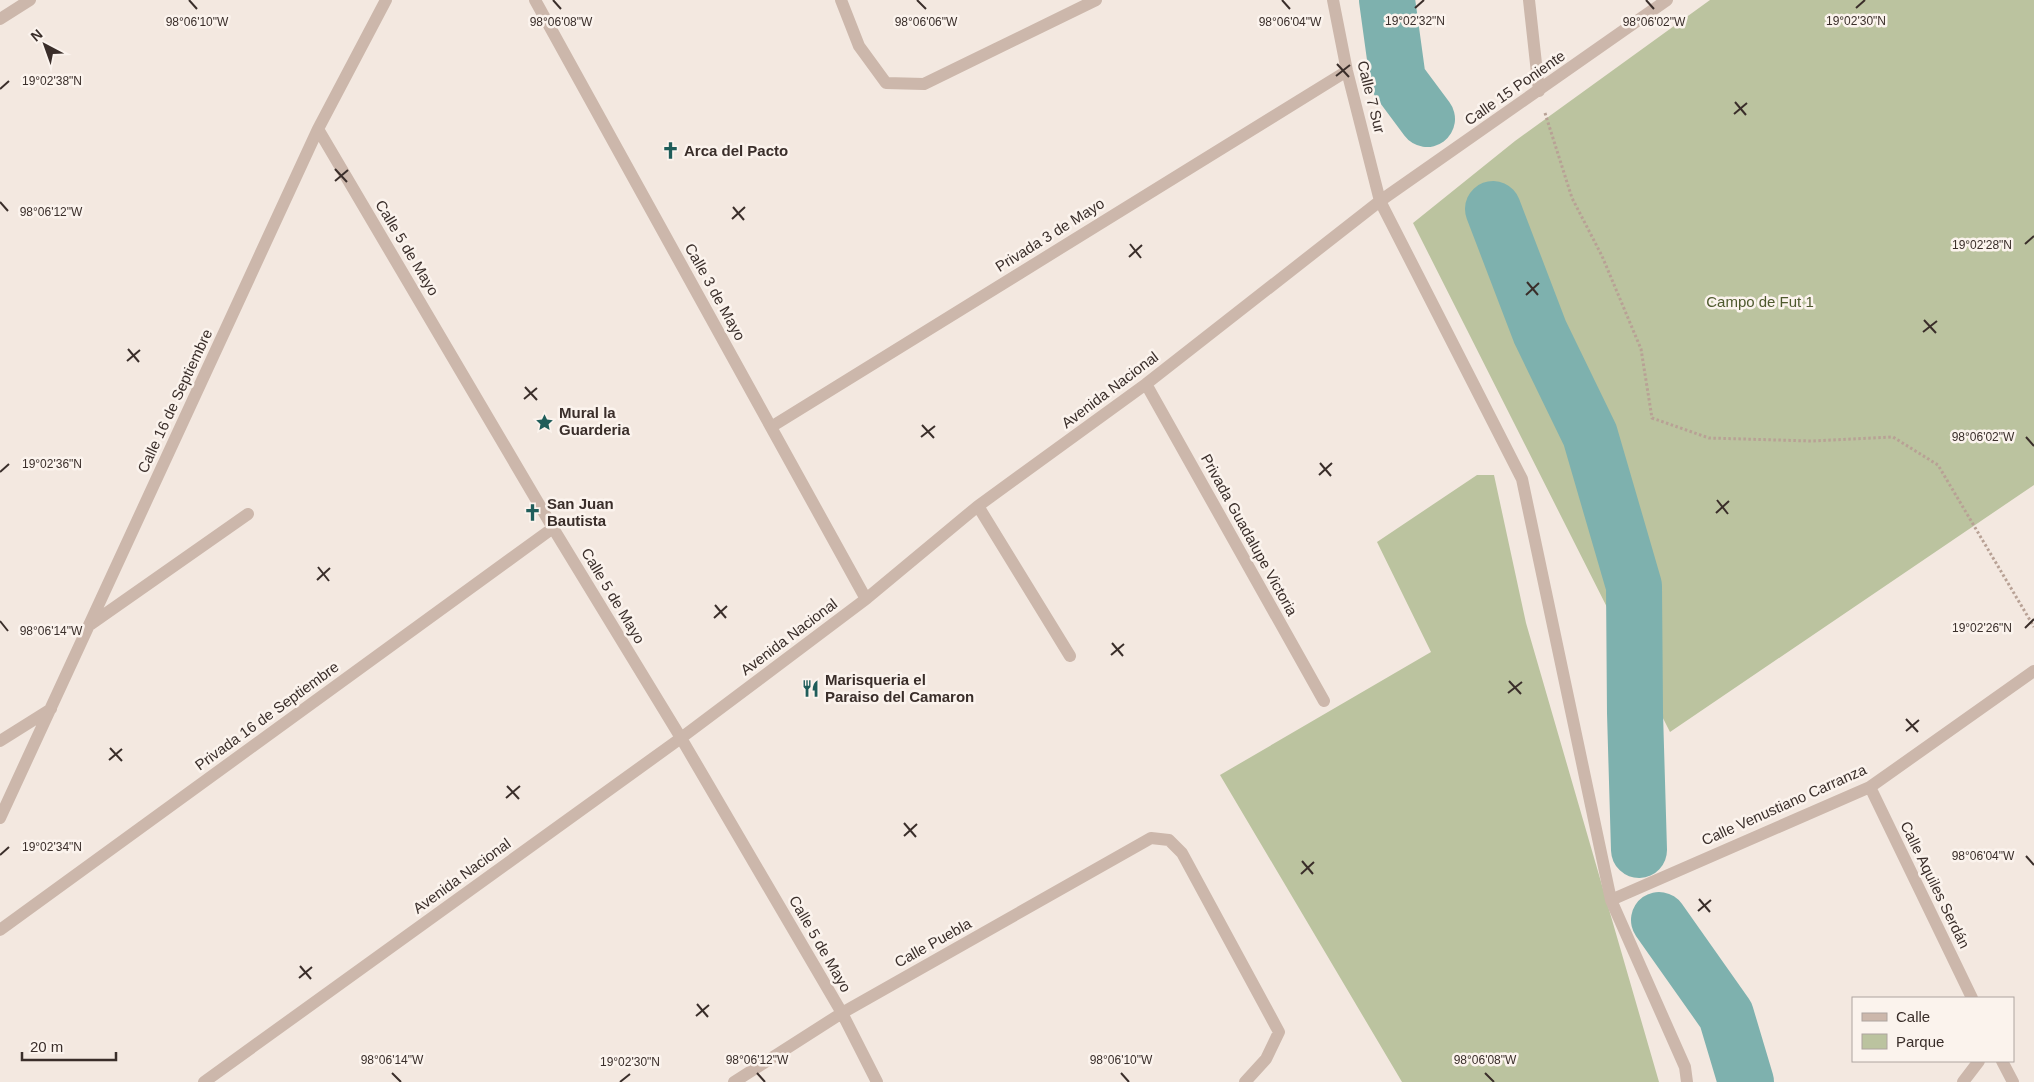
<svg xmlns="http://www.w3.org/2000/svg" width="2034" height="1082" font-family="Arial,sans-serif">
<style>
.green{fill:#bbc39f}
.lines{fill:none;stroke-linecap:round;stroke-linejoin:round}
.river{stroke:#7eb1ae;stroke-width:56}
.path{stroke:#b8a195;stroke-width:3;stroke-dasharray:2.5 2.5;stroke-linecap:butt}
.minor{stroke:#ccb7ab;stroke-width:12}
.ticks{fill:none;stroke:#3a2e2a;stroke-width:2}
.labels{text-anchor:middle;stroke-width:5;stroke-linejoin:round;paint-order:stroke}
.street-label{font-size:15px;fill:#3a2e2a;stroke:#fbf3ed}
.poi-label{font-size:15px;font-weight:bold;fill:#3a2e2a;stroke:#fbf3ed;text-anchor:start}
.park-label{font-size:15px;fill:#4e592e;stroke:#fbf3ed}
.ticks-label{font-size:12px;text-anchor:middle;fill:#3a2e2a;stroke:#fbf3ed;stroke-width:5;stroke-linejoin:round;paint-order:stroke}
</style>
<rect width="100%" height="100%" fill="#f3e8e0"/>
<path class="green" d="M1710,0H2034V485L1670,732L1413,223L1515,141Z
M1477,475H1494L1526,623L1659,1082H1402L1220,775L1431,652L1377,542Z"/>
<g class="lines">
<path class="river" d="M1387,0L1398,80L1427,119
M1493,209L1540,332L1590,435L1634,586L1635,713L1639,850
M1659,920L1726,1015L1746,1082"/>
<path class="path" d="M1545,113L1572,198L1602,256L1641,349L1652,418L1709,438L1811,441L1893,437L1938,465L2034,627"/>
<path class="minor" d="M535,0L866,599
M841,0L859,46L886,83L924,84L1096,0
M1333,0L1347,71L1380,201L1522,479L1611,900L1685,1067L1687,1082
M1529,0L1539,91
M0,19L30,0
M318,129L553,528L681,738L842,1013L877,1082
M1146,384L1324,701
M771,427L1347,71
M978,506L1070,656
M91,624L248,514
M0,741L51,709
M1870,787L1972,998
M0,818L318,129L386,0
M1611,900L1870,787L2034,671
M0,930L553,528
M2002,1061L2013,1082
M204,1082L681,738L866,599L978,506L1146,384L1380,201L1667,0
M734,1082L842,1013L1151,838L1169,840L1182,853L1279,1032L1266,1059L1245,1082
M1963,1082L1979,1061"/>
</g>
<path class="ticks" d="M189,0L197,9M553,0L561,9M917,0L926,9M1282,0L1290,9M1646,0L1654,9M1415,8L1424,0M1856,8L1865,0M1337,64L1349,77M1336,76L1350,65M0,89L9,81M1735,102L1746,115M1734,114L1747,103M335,169L347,182M335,181L348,170M0,202L8,211M733,207L744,220M732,219L745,207M1130,244L1141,258M2025,244L2034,236M1129,257L1142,245M1527,282L1538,295M1526,295L1539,283M1924,320L1936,333M1923,332L1937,321M128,349L139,362M127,361L140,350M525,387L537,400M524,399L537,388M922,425L934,438M921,437L935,426M2026,437L2034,446M1320,463L1331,476M0,472L9,464M1319,475L1332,463M1717,500L1728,514M1716,513L1729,501M318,567L329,581M317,580L330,568M715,605L726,618M714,618L727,606M0,621L8,631M2025,628L2034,619M1112,643L1123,656M1111,655L1124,644M1509,681L1521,694M1508,693L1522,682M1906,719L1918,732M1906,731L1919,720M110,748L122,761M109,760L122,749M507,786L519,799M506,798L520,786M904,823L916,837M904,836L917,824M0,855L9,847M2026,856L2034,865M1302,861L1313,874M1301,874L1314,862M1699,899L1710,912M1698,911L1711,900M300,966L311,979M299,978L312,967M697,1004L708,1017M696,1016L709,1005M392,1073L401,1082M757,1073L765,1082M1121,1073L1129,1082M1485,1073L1494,1082M620,1082L630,1074"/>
<defs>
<symbol id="church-bare" viewBox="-9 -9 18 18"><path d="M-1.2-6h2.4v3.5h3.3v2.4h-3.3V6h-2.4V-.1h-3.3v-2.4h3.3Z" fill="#1f5d5a" stroke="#fbf3ed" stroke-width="2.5" paint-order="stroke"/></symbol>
<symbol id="sight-bare" viewBox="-9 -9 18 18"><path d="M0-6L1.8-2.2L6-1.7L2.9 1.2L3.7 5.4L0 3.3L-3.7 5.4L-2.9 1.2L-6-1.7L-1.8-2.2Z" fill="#1f5d5a" stroke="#fbf3ed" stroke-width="2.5" paint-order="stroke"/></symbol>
<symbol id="restaurant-bare" viewBox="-9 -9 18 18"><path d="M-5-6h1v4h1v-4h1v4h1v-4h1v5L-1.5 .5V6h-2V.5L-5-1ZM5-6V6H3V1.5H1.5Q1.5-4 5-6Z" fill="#1f5d5a" stroke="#fbf3ed" stroke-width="2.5" paint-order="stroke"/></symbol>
</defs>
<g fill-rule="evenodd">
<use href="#church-bare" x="658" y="138" width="25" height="25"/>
<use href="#sight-bare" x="532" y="410" width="25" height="25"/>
<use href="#church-bare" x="520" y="500" width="25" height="25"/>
<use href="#restaurant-bare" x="798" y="676" width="25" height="25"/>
</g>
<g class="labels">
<g class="street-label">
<text transform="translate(1515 88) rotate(-35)" y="5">Calle 15 Poniente</text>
<text transform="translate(1371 97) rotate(76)" y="5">Calle 7 Sur</text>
<text transform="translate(1050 235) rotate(-32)" y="5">Privada 3 de Mayo</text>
<text transform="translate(407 248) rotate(59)" y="5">Calle 5 de Mayo</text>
<text transform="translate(715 292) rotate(61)" y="5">Calle 3 de Mayo</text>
<text transform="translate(1110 390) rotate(-37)" y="5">Avenida Nacional</text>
<text transform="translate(175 401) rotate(-65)" y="5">Calle 16 de Septiembre</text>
<text transform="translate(1249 535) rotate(61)" y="5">Privada Guadalupe Victoria</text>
<text transform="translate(613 596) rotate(59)" y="5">Calle 5 de Mayo</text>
<text transform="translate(789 637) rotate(-37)" y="5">Avenida Nacional</text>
<text transform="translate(267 716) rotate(-36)" y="5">Privada 16 de Septiembre</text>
<text transform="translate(1784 805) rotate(-24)" y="5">Calle Venustiano Carranza</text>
<text transform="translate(462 876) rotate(-36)" y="5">Avenida Nacional</text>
<text transform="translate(1935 885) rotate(64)" y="5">Calle Aquiles Serdán</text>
<text transform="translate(933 943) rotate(-29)" y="5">Calle Puebla</text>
<text transform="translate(820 944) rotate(60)" y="5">Calle 5 de Mayo</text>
</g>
<g class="poi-label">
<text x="684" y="156">Arca del Pacto</text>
<text x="559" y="418">Mural la<tspan x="559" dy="17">Guarderia</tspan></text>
<text x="547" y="509">San Juan<tspan x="547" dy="17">Bautista</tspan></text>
<text x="825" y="685">Marisqueria el<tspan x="825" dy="17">Paraiso del Camaron</tspan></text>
</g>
<g class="park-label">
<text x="1760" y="307">Campo de Fut 1</text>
</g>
</g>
<g class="ticks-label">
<text x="1415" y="25">19°02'32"N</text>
<text x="1856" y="25">19°02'30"N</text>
<text x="561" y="26">98°06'08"W</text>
<text x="197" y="26">98°06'10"W</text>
<text x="926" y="26">98°06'06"W</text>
<text x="1290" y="26">98°06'04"W</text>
<text x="1654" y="26">98°06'02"W</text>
<text x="52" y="85">19°02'38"N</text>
<text x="51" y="216">98°06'12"W</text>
<text x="1982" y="249">19°02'28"N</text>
<text x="1983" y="441">98°06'02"W</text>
<text x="52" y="468">19°02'36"N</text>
<text x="1982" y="632">19°02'26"N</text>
<text x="51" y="635">98°06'14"W</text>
<text x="52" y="851">19°02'34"N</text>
<text x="1983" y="860">98°06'04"W</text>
<text x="392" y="1064">98°06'14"W</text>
<text x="757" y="1064">98°06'12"W</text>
<text x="1121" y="1064">98°06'10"W</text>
<text x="1485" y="1064">98°06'08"W</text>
<text x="630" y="1066">19°02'30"N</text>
</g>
<rect x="1852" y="997" width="162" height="65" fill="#fbf3ed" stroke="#aea49f"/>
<rect x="1862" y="1013" width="25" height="8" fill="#ccb7ab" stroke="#aea49f"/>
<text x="1896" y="1022" font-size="15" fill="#3a2e2a">Calle</text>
<rect x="1862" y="1034" width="25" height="15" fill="#bbc39f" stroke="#aea49f"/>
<text x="1896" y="1047" font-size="15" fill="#3a2e2a">Parque</text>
<g transform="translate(45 45) rotate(319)" stroke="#fbf3ed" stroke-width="4" paint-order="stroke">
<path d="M0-4L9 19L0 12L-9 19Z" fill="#3a2e2a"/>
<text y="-8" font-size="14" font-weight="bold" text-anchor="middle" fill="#3a2e2a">N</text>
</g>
<path d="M22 1052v8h94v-8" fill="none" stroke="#3a2e2a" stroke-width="2.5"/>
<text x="30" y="1052" font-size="15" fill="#3a2e2a" stroke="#fbf3ed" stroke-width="4" paint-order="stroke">20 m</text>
</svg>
